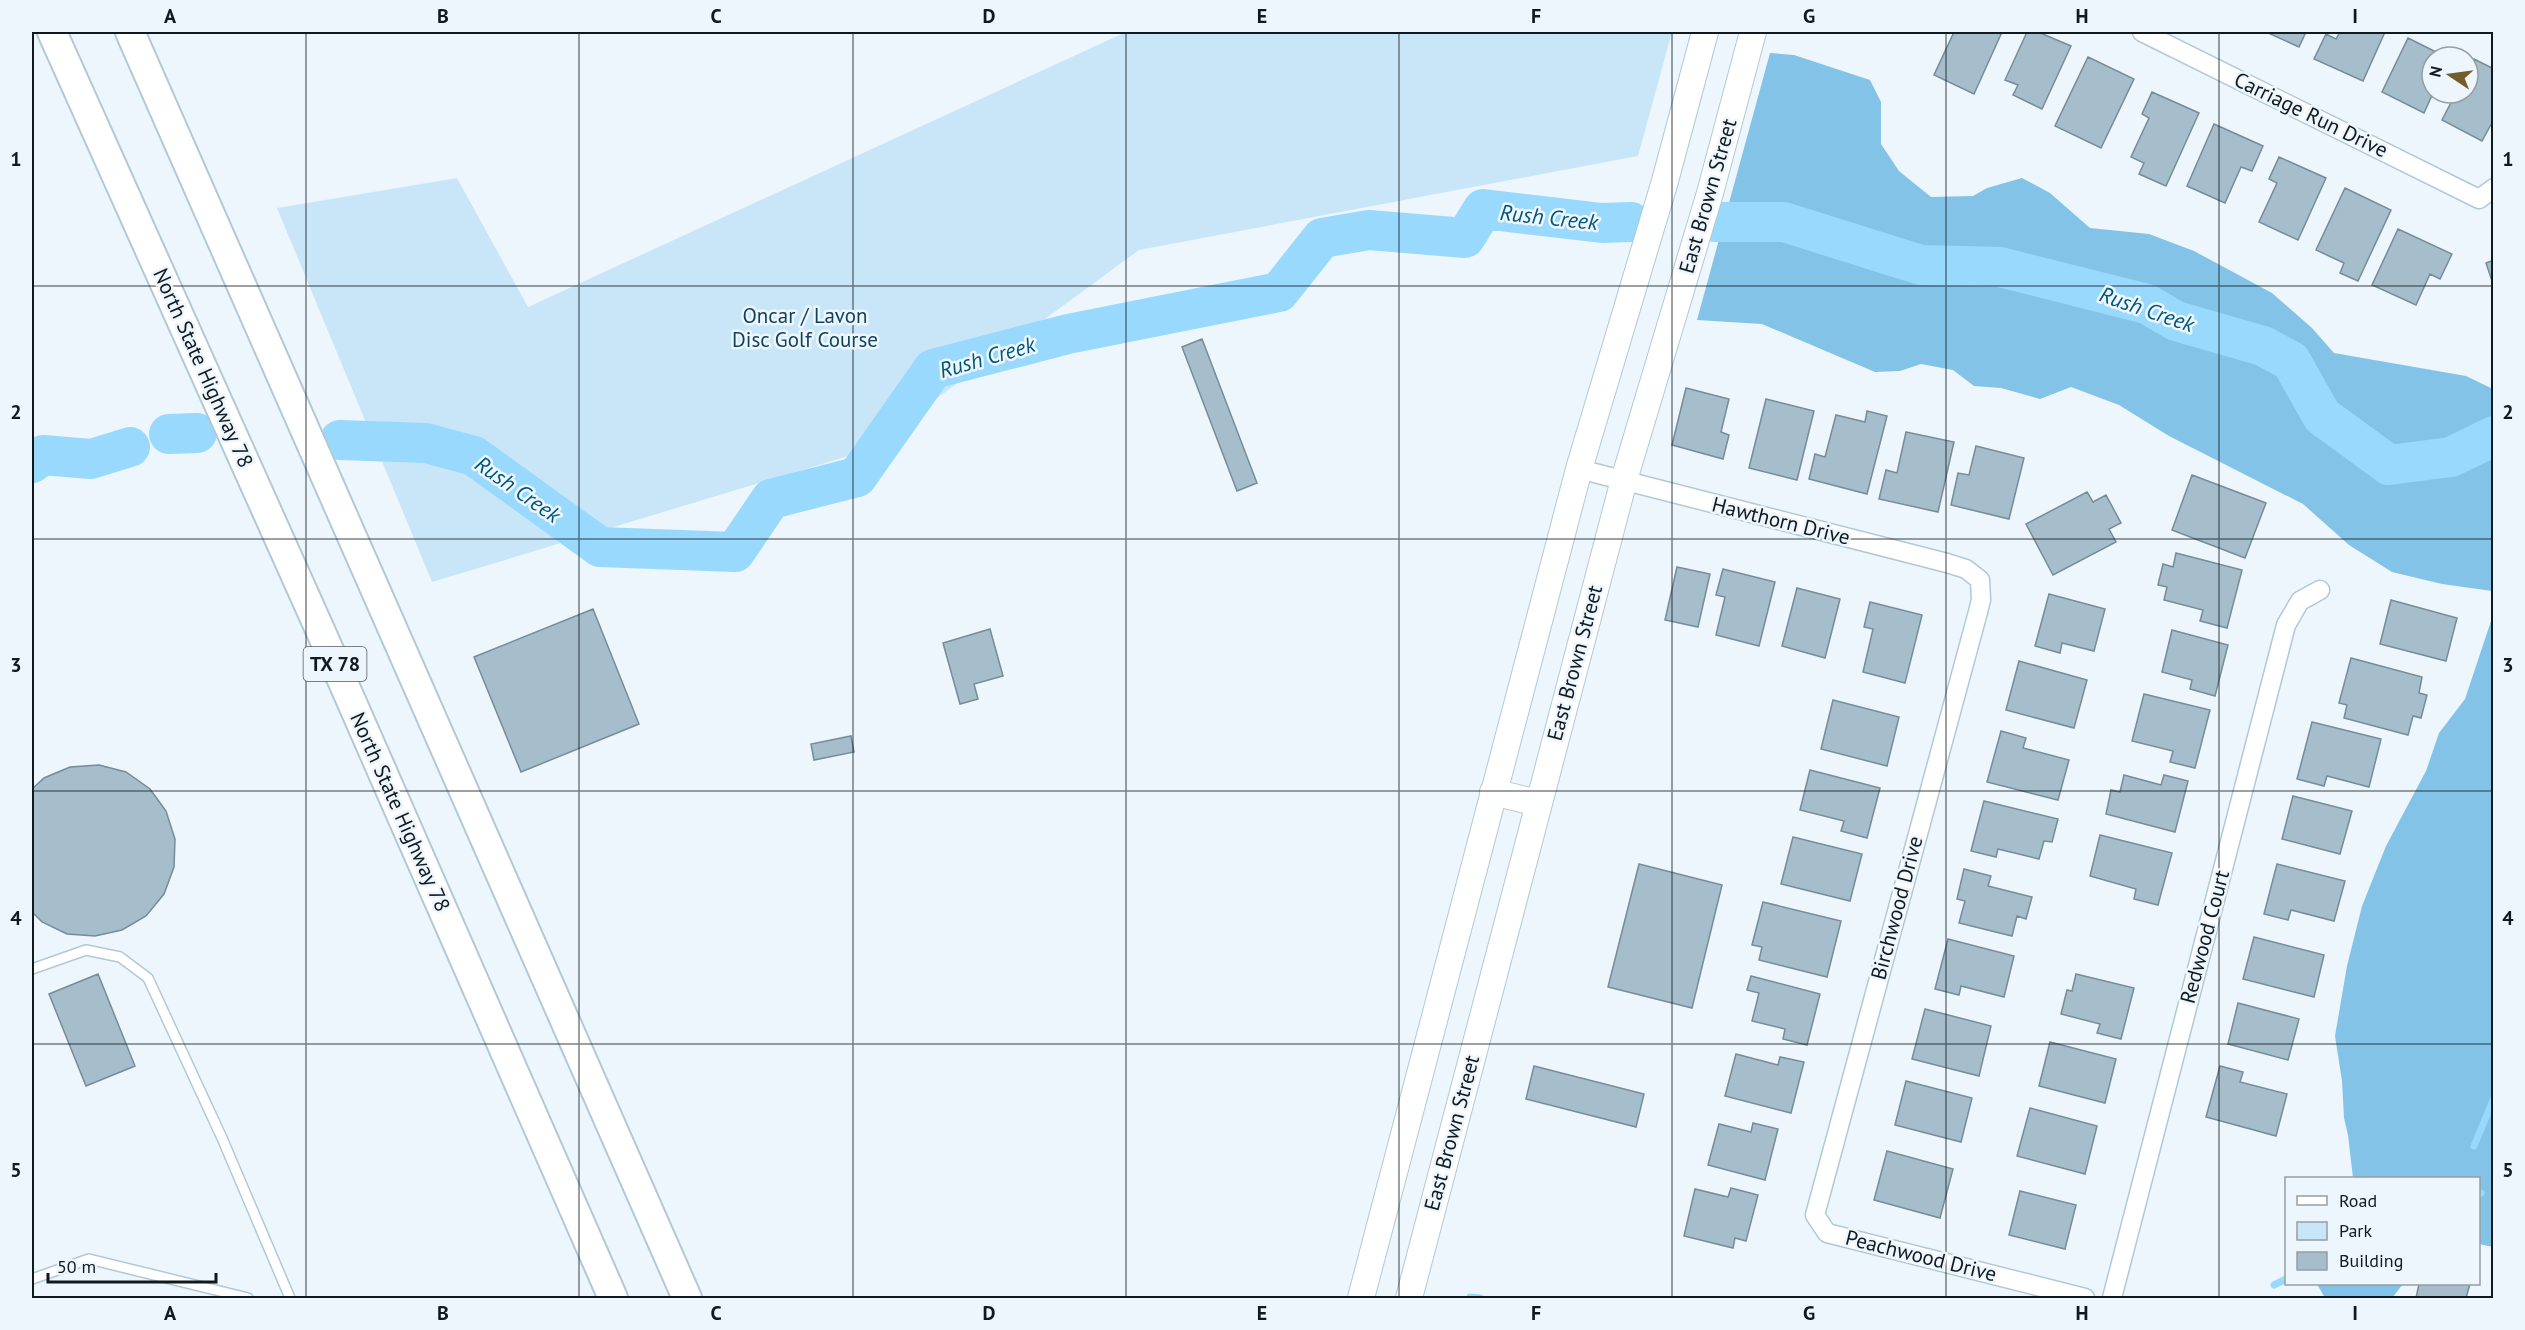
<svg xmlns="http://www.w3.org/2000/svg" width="2525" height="1330" font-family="'PT Sans',sans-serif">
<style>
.green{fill:#c9e6f9}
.forest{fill:#84c3e8}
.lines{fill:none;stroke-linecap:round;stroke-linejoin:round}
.stream{stroke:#99d9fe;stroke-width:7}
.river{stroke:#99d9fe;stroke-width:40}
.building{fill:#a6becc;stroke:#758c99;stroke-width:1.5}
.lane-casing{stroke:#b1c9d7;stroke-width:12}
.street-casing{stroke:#b1c9d7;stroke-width:21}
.secondary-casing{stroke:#b1c9d7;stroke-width:28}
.primary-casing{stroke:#b1c9d7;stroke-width:32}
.lane{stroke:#fff;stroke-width:9}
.street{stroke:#fff;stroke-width:18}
.secondary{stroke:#fff;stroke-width:26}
.primary{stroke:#fff;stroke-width:28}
.grid{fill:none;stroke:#10191e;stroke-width:1.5;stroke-opacity:0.55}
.labels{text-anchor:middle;stroke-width:5;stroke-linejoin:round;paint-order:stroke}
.shield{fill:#edf6fc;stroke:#525b61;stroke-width:1.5}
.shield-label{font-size:20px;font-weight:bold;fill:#10191e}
.street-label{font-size:21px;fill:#10191e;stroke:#edf6fc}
.park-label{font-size:21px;fill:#0f435c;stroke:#edf6fc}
.water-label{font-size:22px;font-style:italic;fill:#005578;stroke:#edf6fc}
.neatline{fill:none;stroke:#10191e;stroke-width:2}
.grid-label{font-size:20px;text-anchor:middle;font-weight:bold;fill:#10191e}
</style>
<rect width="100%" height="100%" fill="#edf6fc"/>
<path class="green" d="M1126,32H1672L1638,156L1139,250L865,451L432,582L277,208L457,178L528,307Z"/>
<path class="forest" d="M1770,53L1794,55L1870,80L1881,102V144L1899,171L1931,197L1973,196L1987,188L2022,178L2050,193L2090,228L2149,234L2194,251L2272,293L2312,328L2334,353L2466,376L2493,389V1247L2479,1244L2478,1178H2353L2348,1135L2344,1118L2342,1081L2335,1036L2347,966L2362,906L2386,846L2426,771L2439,733L2465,699L2491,621L2492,591L2442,584L2392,572L2349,545L2303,504L2169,436L2119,405L2071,387L2040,399L2001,388L1974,386L1953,370L1921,364L1900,371L1875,372L1762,324L1697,320Z
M2317,1284H2403L2392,1298H2325Z"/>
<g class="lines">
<path class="stream" d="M2474,1146L2494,1098
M2478,1194L2481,1193
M2274,1285L2286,1279
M1470,1297L1480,1298"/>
<path class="river" d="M1715,222H1784L1921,265L2000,267L2147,304L2176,321L2263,346L2291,361L2322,416L2389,465L2451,457L2494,436
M169,434L197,433
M340,440L426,443L474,456L600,547L735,552L771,499L857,477L933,369L1068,334L1279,292L1322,238L1369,230L1465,238L1483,209L1602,223L1631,222
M32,463L43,455L91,459L130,447"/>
</g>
<path class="building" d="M1954,32H2002L1974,94L1934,75Z
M2027,32H2038L2071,46L2042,109L2013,95L2018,85L2005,80Z
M2266,32H2306L2299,47Z
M2340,32H2385L2363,81L2314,59L2326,34L2336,39Z
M2408,38L2446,57H2432L2433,93L2424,113L2382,92Z
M2088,57L2134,79L2101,148L2055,126Z
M2474,59L2494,69V119L2482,141L2442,120L2456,93H2468V71Z
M2152,92L2199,113L2166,186L2139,174L2144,163L2131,157L2149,118L2142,114Z
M2214,124L2263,146L2252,171L2241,167L2225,203L2187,186Z
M2279,157L2326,178L2298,240L2259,222L2277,183L2269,179Z
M2345,188L2391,210L2358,281L2340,273L2344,263L2316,250Z
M2398,229L2452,254L2440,279L2430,274L2416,305L2372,285Z
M2494,260V287L2486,263Z
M1202,339L1257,483L1237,491L1182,347Z
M1686,388L1729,399L1721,432L1729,435L1723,459L1672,445Z
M1766,399L1814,411L1797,480L1749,468Z
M1867,411L1887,416L1867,494L1809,479L1815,454L1825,457L1836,415L1865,422Z
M1906,432L1954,442L1938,512L1879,499L1886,470L1897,473Z
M1976,446L2024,458L2009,519L1951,505L1958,473L1969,475Z
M2192,475L2266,503L2245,558L2172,530Z
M2087,492L2093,502L2106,495L2121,523L2109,529L2116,542L2053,575L2026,524Z
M2176,553L2242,570L2227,628L2200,621L2203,610L2164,600L2167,587L2158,585L2163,564L2173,567Z
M1677,567L1710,574L1698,627L1665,620Z
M1723,569L1775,582L1759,646L1716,635L1725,597L1716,595Z
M1797,588L1840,599L1825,658L1782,646Z
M2049,594L2105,609L2094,651L2062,643L2060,653L2035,646Z
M2391,600L2457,618L2446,661L2380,644Z
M1870,602L1922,615L1905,683L1863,672L1873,629L1864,627Z
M593,609L639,724L521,772L474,657Z
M990,629L1003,676L974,684L978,699L960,704L943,643Z
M2172,630L2228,645L2215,696L2190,689L2192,680L2162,672Z
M2351,658L2422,677L2419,693L2427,695L2421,718L2413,716L2408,735L2344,718L2347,705L2339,703Z
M2019,661L2087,680L2074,728L2006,710Z
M2144,694L2210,710L2195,768L2170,762L2173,751L2132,741Z
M1833,700L1899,717L1887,766L1821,749Z
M2312,722L2381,739L2369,787L2327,776L2324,786L2297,779Z
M2001,731L2026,738L2023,748L2069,760L2058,800L1987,782Z
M851,736L854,752L814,760L811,744Z
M99,765L126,772L150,789L166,811L175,839L174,867L164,894L146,916L122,930L95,936L67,934L42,922L32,912V789L44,778L70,767Z
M1810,770L1880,788L1867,838L1841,831L1844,821L1800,810Z
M2124,775L2161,785L2164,775L2188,781L2175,832L2106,814L2111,790L2120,792Z
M2293,796L2352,811L2340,854L2282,839Z
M1984,801L2058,819L2052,842L2044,841L2039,859L1998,849L1996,857L1971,851Z
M2100,835L2172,853L2158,905L2134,899L2136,889L2090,876Z
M1793,837L1862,854L1850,901L1781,884Z
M1639,864L1722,885L1692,1008L1608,987Z
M2277,864L2345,881L2334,921L2291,910L2288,920L2264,914Z
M1964,869L1991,876L1988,886L2032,897L2026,919L2017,916L2012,936L1959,923L1965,901L1957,899Z
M1763,902L1841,921L1827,977L1759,960L1762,947L1752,945Z
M2254,937L2324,955L2314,997L2243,979Z
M1948,939L2014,956L2004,997L1961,986L1959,995L1935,989Z
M98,974L135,1066L86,1086L49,994Z
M2076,974L2134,988L2121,1039L2097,1033L2100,1024L2061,1014L2067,990L2072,991Z
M1751,976L1820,994L1807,1045L1783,1039L1785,1029L1752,1021L1759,993L1747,990Z
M2238,1003L2299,1019L2288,1060L2228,1044Z
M1925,1009L1991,1026L1979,1076L1912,1059Z
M2050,1042L2116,1059L2105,1103L2039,1086Z
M1736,1054L1778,1065L1780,1057L1804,1062L1791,1113L1725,1096Z
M1534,1066L1644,1094L1636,1127L1526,1099Z
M2220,1066L2243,1072L2240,1082L2287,1094L2276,1136L2206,1117Z
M1906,1081L1972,1098L1961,1142L1895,1125Z
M2030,1108L2097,1126L2085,1174L2017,1156Z
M1753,1123L1778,1129L1765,1180L1708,1165L1719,1124L1751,1132Z
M1887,1151L1953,1169L1940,1218L1874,1200Z
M1731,1188L1758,1195L1746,1241L1735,1238L1733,1248L1684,1236L1695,1189L1728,1197Z
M2020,1191L2076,1205L2065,1249L2009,1235Z
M2419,1284H2470L2466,1298H2416Z"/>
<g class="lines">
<defs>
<path id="lane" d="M32,969L86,950L120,957L148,978L222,1138L290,1298
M32,1279L89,1259L248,1298"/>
<path id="street" d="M2142,32L2479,199L2494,188
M1579,469L1947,563L1966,569L1980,580L1981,600L1978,612L1815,1215L1827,1233L2085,1298
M2112,1298L2286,625L2300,601L2320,590"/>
<path id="secondary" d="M1493,792L1538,803
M1361,1298L1579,469L1665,181L1705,32
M1409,1298L1624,480L1710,193L1753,32"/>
<path id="primary" d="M52,32L321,632L613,1298
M130,32L687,1298"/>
</defs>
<use href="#lane" class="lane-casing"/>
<use href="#street" class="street-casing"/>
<use href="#secondary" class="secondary-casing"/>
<use href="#primary" class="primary-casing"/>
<use href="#lane" class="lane"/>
<use href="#street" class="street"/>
<use href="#secondary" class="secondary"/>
<use href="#primary" class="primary"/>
</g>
<path class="grid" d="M306,32V1298M579,32V1298M853,32V1298M1126,32V1298M1399,32V1298M1672,32V1298M1946,32V1298M2219,32V1298M32,286H2494M32,539H2494M32,791H2494M32,1044H2494"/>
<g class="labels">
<rect class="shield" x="303.5" y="647" width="63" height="34" rx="4.5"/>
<g class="shield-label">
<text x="335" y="671">TX 78</text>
</g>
<g class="street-label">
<text transform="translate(2311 115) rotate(26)" y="7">Carriage Run Drive</text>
<text transform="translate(1708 196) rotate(-74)" y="7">East Brown Street</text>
<text transform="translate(203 368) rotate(66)" y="7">North State Highway 78</text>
<text transform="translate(1781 521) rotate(14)" y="7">Hawthorn Drive</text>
<text transform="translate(1575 663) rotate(-75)" y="7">East Brown Street</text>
<text transform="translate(400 812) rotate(66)" y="7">North State Highway 78</text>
<text transform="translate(1897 908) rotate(-75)" y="7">Birchwood Drive</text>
<text transform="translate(2205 937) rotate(-75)" y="7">Redwood Court</text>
<text transform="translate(1452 1133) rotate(-75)" y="7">East Brown Street</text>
<text transform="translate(1921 1256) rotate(14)" y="7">Peachwood Drive</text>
</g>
<g class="park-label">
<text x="805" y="323">Oncar / Lavon<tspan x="805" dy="24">Disc Golf Course</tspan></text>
</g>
<g class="water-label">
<text transform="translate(1549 217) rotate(6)" y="8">Rush Creek</text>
<text transform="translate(2147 309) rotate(19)" y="8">Rush Creek</text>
<text transform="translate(987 357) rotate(-16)" y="8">Rush Creek</text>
<text transform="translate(518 489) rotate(35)" y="8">Rush Creek</text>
</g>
</g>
<rect width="2525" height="1330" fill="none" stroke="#edf6fc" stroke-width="66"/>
<rect x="2285" y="1177" width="195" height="108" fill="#edf6fc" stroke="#959ea3" stroke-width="1.5"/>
<rect x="2297" y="1196" width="30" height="9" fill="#ffffff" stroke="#959ea3" stroke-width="1.5"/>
<text x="2339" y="1207" font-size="18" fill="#10191e">Road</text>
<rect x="2297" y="1222" width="30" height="18" fill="#c9e6f9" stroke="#959ea3" stroke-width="1.5"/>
<text x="2339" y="1237" font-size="18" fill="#10191e">Park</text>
<rect x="2297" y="1252" width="30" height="18" fill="#a6becc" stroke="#959ea3" stroke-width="1.5"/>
<text x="2339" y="1267" font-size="18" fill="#10191e">Building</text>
<g transform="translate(2450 75) rotate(283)"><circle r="28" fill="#edf6fc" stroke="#959ea3" stroke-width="1.5"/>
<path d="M0-4.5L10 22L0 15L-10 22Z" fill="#725c2b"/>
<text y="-9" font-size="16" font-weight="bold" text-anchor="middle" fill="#10191e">N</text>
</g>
<path d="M48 1273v9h168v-9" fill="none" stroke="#10191e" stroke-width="3"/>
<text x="57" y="1273" font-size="18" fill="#10191e" stroke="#edf6fc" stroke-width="4.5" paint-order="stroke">50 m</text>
<rect x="33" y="33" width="2459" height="1264" class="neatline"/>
<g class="grid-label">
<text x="170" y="23">A</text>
<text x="443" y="23">B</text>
<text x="716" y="23">C</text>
<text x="989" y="23">D</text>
<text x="1262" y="23">E</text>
<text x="1536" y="23">F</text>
<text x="1809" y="23">G</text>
<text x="2082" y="23">H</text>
<text x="2355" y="23">I</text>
<text x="16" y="166">1</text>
<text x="2508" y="166">1</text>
<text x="16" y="419">2</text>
<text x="2508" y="419">2</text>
<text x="16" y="672">3</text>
<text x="2508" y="672">3</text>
<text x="16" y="925">4</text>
<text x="2508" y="925">4</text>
<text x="16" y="1177">5</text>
<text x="2508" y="1177">5</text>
<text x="170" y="1320">A</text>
<text x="443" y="1320">B</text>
<text x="716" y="1320">C</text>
<text x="989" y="1320">D</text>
<text x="1262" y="1320">E</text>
<text x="1536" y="1320">F</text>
<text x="1809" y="1320">G</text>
<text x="2082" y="1320">H</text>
<text x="2355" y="1320">I</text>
</g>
</svg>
